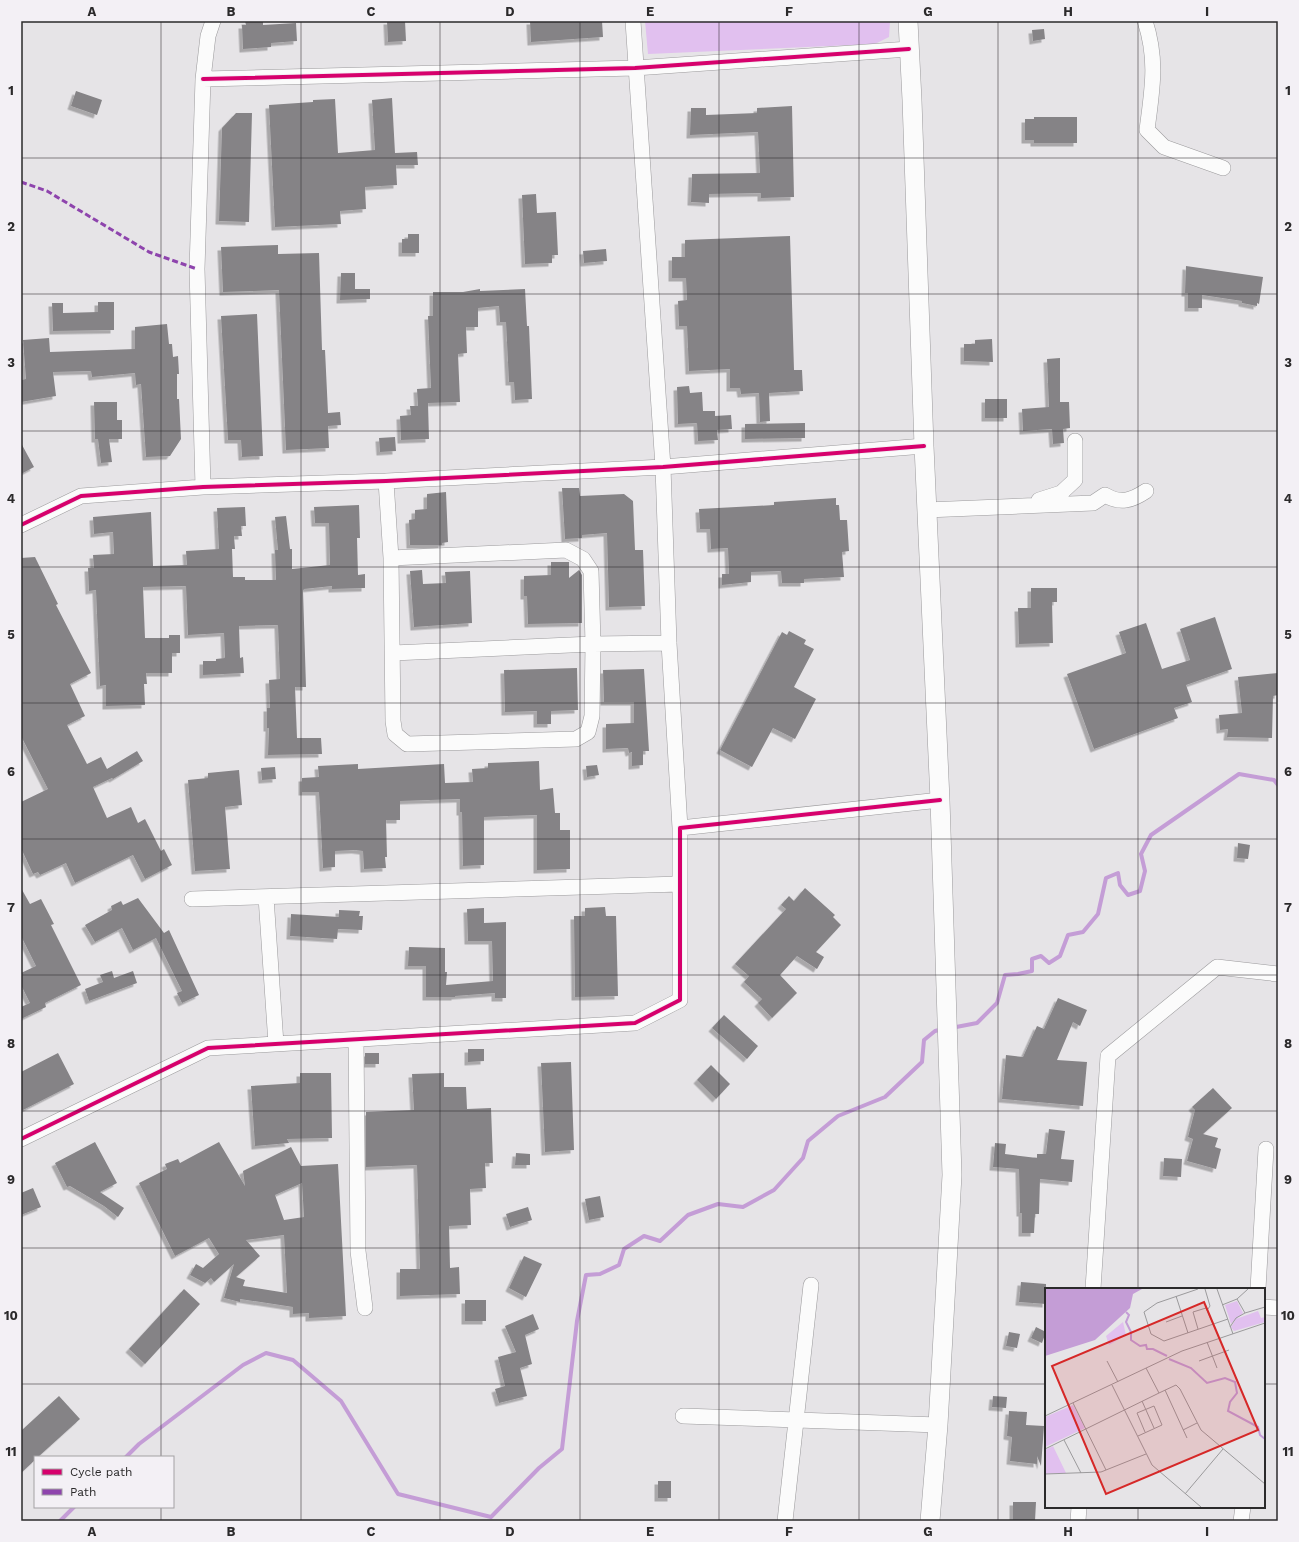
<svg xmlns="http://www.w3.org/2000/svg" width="1299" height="1542" font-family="'Work Sans',sans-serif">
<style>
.green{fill:#e1c0ef}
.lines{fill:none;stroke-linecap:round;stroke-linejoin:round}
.stream{stroke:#c49dd6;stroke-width:4}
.building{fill:#858386;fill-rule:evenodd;filter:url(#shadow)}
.minor-casing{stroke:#9b9a9c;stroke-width:16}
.major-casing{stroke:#9b9a9c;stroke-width:20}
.minor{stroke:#fbfbfb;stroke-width:15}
.major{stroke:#fbfbfb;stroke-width:19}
.quiet{stroke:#8e44ad;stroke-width:3;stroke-dasharray:6 3;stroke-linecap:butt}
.cycleway-casing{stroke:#f3f0f5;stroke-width:6}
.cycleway{stroke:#d6006c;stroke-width:4}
.grid{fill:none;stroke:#2b2a2b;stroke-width:1;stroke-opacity:0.55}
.inset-river{fill:none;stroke:#c49dd6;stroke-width:2}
.inset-road{fill:none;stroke:#9b9a9c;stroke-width:1}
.view{fill:#d62828;fill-opacity:0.15;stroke:#d62828;stroke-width:2}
.inset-edge{fill:none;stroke:#2b2a2b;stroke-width:2}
.neatline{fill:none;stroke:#2b2a2b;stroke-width:1.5}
.grid-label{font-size:13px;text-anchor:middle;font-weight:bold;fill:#2b2a2b}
</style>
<defs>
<filter id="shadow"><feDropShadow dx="-3.5" dy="3.5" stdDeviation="0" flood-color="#0004"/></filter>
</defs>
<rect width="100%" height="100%" fill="#e6e4e7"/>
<path class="green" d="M645,21H890L889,37L875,44L648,54Z"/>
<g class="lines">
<path class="stream" d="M951,1028L977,1023L997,1003L1005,975L1018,974L1032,971V959L1041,956L1049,963L1060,956L1068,935L1083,932L1098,914L1106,878L1118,873L1120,885L1128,895L1140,891L1145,871L1141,854L1151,835L1239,774L1274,780L1278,785
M126,1457L139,1444L243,1365L266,1353L293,1360L341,1401L398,1494L491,1517L539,1468L562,1449L577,1321L586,1275L600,1274L619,1265L624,1249L644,1236L660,1241L688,1215L718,1204L743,1207L774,1190L803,1158L808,1141L838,1116L885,1097L922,1062L924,1040L935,1031L943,1029
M60,1521L74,1507"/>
</g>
<path class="building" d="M245,21H263V25L296,23L297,41L271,43V47L243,49L242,25H246Z
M387,21H405L406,41L388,42Z
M530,21H602L603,37L531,42Z
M1044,29L1045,39L1033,41L1032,30Z
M76,91L102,100L97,115L71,106Z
M392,98L395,153L417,152L418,165H396L397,185L365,187L366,209L340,211L341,224L275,227L269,105L313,102V100L335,99L338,153L375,150L372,100Z
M792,106L794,197L761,198V193L709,194V203L691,202L692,174L760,173L758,132L690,135L691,108H706V115L757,113V108Z
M236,113H252L249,222L219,221L222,128Z
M1034,117H1077V143H1034V140H1025V119H1034Z
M536,194L537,213L556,212L558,255H552V263L525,264L522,195Z
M408,234H419V253H402V239H408Z
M790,236L794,370H802L803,391L769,393L770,421L760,422L759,393L741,394L740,388H730V369L689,371L687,326H679L678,301L687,300L686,278H672V257H685V240Z
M278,245V254L319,253L322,350H325L328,413L340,412L341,425L328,426L329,448L286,450L279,290L223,292L221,247Z
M606,249L607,261L584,263L583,251Z
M1186,266L1263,277L1259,304L1257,303V306L1242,303V301L1202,295V308H1188V293H1185Z
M341,273H355V289H370V299L340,300Z
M480,289V291L525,289L527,326H529L532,399L515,400L514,382H509L506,322H500L499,306L478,308V327H466L467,353L458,354L460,402L428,403L429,439L401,440L400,416L411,415L410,406H418L417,389L431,388L428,316H433V292H463Z
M98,302H114V330L53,331L52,303H63V313L98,312Z
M257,314L263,456L242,457L241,440H228L221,316Z
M167,324L169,344H172L173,357L178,356L179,374H177V399H179L181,439L170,456L146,457L141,384L136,385L135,373L92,377L91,371L53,372L56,396L21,402V380L26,379L23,340L49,338L50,352L135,349V327Z
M992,339L993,362L964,361V344H975V340Z
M1060,358V402H1069L1070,428L1063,429L1064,443L1053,444L1052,429L1023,431L1022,409L1049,407L1047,359Z
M689,386L690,393L702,392L703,411H715V416L731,415L732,429L717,430L718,440L698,441L697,423L678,424L677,387Z
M985,399H1007V418H985Z
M94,402H117V420H122V439H109L112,462L101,463L98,439H95Z
M805,423V438L745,439V424Z
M395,437L396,451L380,452L379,438Z
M21,443L34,467L21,474Z
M562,488H579L580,496L624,494L633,501L635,550H643L645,606L609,607L607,533L582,535V538L565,539Z
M446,492L448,542L442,543V545H410L409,520L415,519V510L427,509V494Z
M836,498V505H839L840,520H847L849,551L842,552L844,577L804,579V583H782L781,571L751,572V582L722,585V574H729L728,548L711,549L710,529H700L699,509L774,505V502Z
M359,505L360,538H357L358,575L365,574V588L332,589V586L304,589L303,591L306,687H295L297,738H321L322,754L268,755L269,728H267V708H270L269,680L280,679L278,625L239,626L240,658L243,657L244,673L203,675V661H216V659L225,658L224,633L188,635L186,586L143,587L145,638H169V635H180V653H172V673H146L147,684H144L145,705L106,706V685L100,686L96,590L89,591L88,568H94L93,555L114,554L113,532L94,534L93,517L151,512L153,566L187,565L186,551L219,549L217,508L245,507L246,526H241L242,536H234L235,549H232L233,577H245V580H276L275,550H278L275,517L286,516L290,549H292V569L330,565L329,523H315L314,507Z
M35,557L58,604L56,605L91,673L70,684L85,716L67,725L87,764L101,757L107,769L137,751L143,761L113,779L112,778L93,787L107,818L131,807L138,823L145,819L161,851L164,849L172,865L145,879L133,855L75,883L66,863L40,875L38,872L33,874L21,848V802L48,789L21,736V558Z
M551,562H569V578L579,570L582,575V623L528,624L527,596H524V576L551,575Z
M422,570L423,584L446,583L445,572L470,571L472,623L414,627L410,571Z
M1031,588H1057V602H1052L1053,643L1019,644L1018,608H1031Z
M1215,617L1232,669L1186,685L1192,702L1174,708L1178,718L1094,749L1067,674L1126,653L1119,632L1146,623L1162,669L1190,660L1180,629Z
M789,631L806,640L804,644L814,649L794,687L816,699L795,739L773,728L752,767L720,750L782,632L787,635Z
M577,668L578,710L551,711V724H537V711L505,712L504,670Z
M644,669L649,751H643V765L632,766V752L629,753L628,748L606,749V724L634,723V702H604L603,670Z
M1278,673V695L1273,696L1272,738L1227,737L1228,729L1220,730L1219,715L1242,713L1238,677Z
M539,761L540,790L553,788L555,813H560V830H570V869L537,870V815L484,817V865L463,866L462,812H460V799L400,801V820H386L387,857H385L386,868L364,869L363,851L355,850L335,851V867L323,868L319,792H302V778L319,777L318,766L358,764V769L444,764L445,783L473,782L472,769L488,768V763Z
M597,765L599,775L587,777L586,766Z
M275,767L276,779L262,780L261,768Z
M239,770L242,805L225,807L230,869L195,871L188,780L208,778V773Z
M1238,843L1250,845L1248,859L1237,858Z
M21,888L30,904L41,899L54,924L51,925L81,985L45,1003L46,1007L21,1019V1007L30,1003L21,985V973L36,966L21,936Z
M805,888L835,915L833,917L841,925L816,952L824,957L817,969L797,956L780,975L797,993L772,1018L758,1003L762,999L744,982L749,976L735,964L786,909L781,905L789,896L794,901Z
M138,898L164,933L169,930L199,995L182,1003L177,993L182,991L156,938L133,950L122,928L95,942L85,925L112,910L111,906L121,901L123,905Z
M605,907L606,916H616L618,996L575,997L574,916H585V908Z
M484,908V923L506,922V998H495V993L455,996V997H426V966H408L409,947L445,948V972H447L446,985L493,981L492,941H468L467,909Z
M339,910L360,911L359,916H363L362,930L338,929L337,939L290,936L291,914L339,917Z
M112,971L114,978L133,971L137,983L89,1001L85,989L103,982L100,975Z
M1058,998L1087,1010L1080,1026L1073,1022L1057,1060L1087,1062L1083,1106L1002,1099L1006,1055L1023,1057L1037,1026L1044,1029Z
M724,1015L758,1046L747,1059L712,1028Z
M468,1049H484V1061L468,1062Z
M58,1053L74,1084L21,1111V1072Z
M365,1053H379V1064H365Z
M571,1062L574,1150L545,1152L541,1063Z
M711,1065L730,1084L716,1099L697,1080Z
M300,1073H331L332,1138L287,1139L289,1143L255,1146L251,1086L300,1083Z
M444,1073V1087H466L467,1109L491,1108L493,1163H485L486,1188L470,1189L471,1225L449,1226L450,1268L459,1267L460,1294L400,1296V1269H420L417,1165L366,1167V1112L414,1110L412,1074Z
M1213,1088L1232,1108L1203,1134L1218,1138L1215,1147L1221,1149L1216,1169L1187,1161L1193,1139L1188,1137L1195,1110L1192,1107Z
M1049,1129L1065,1131L1061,1159L1074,1160L1072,1182L1040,1179L1039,1214H1035L1034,1233H1022V1213H1020L1019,1169L993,1167L995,1143L1006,1144L1005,1154L1037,1158V1154H1046Z
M95,1142L117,1183L100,1192L124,1208L118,1217L104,1206L70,1186L67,1187L55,1163Z
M219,1142L245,1186L243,1171L291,1147L301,1166L338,1164L346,1316L309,1318V1313L293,1314V1307L240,1299V1302L224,1298L234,1264L214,1282L211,1278L205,1283L190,1275L196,1264L203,1268L219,1254L209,1238L175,1256L139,1183L167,1169L165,1164L178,1159L180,1163ZM302,1183L304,1217L284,1220L275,1195ZM284,1235L287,1293L243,1286L245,1280L236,1277L260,1256L246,1240Z
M516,1153L530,1154V1165H515Z
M1164,1158L1182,1159L1181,1177L1163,1176Z
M33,1188L41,1207L21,1215V1193Z
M600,1196L604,1217L589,1220L585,1199Z
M528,1207L532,1220L510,1227L506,1214Z
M524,1256L542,1264L526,1297L509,1288Z
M1021,1282L1046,1284V1304L1019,1302Z
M184,1289L200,1304L145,1364L129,1349Z
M465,1300H486V1321H465Z
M533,1314L539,1329L525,1335L532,1364L520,1368L527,1396L499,1403L495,1389L505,1386L498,1357L516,1352L505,1326Z
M1036,1327L1046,1332L1042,1343L1031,1338Z
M1009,1332L1020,1334L1017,1348L1006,1346Z
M59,1396L80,1419L38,1457H35V1460L21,1473V1431Z
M993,1396L1007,1397L1006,1408L992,1407Z
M1009,1411L1027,1412L1026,1425L1044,1426L1041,1466L1037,1456V1464L1010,1461L1012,1437L1007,1436Z
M658,1481H671V1498H658Z
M1013,1502H1036L1035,1521H1013Z"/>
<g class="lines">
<defs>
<path id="minor" d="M633,21L663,467L669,643L680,828
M1145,21C1158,61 1152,90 1147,130L1164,147L1223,168
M203,79L635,68L909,49
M386,481L391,558L393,721L395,734L407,744L576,739L588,732L592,716L593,644L591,571L583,559L566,550L391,558
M203,487L197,269L203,79L208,36L213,21
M1039,500L1061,493L1075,480V441
M926,510L1093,503L1105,495C1120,504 1131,501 1146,491
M21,525L81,496L203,487L386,481L663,467L924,446
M393,653L593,644L669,643
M266,897L276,1044
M192,899L680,884
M356,1039L358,1251L365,1308
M21,1139L208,1048L635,1023L680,1000V828L940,800
M1093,1289L1108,1056L1217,967L1278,974
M1258,1289L1266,1149
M1264,1307L1278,1308
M683,1416L938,1425
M785,1521L811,1285
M1078,1521L1079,1507
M1241,1521L1243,1507"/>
<path id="major" d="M908,21L912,100L924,446L940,800L952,1175L938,1425L930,1521"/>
</defs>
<use href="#minor" class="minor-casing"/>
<use href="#major" class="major-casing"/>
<use href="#minor" class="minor"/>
<use href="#major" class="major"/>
<path class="quiet" d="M21,182L47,191L149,252L197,269"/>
<defs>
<path id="cycleway" d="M203,79L635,68L909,49
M21,525L81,496L203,487L386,481L663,467L924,446
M21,1139L208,1048L635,1023L680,1000V828L940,800"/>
</defs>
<use href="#cycleway" class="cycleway-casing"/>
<use href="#cycleway" class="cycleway"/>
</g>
<path class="grid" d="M161,21V1457M301,21V1521M440,21V1521M580,21V1521M719,21V1521M859,21V1521M998,21V1521M1138,21V1289M21,158H1278M21,294H1278M21,431H1278M21,567H1278M21,703H1278M21,839H1278M21,975H1278M21,1111H1278M21,1248H1278M21,1384H1046M1264,1384H1278M161,1507V1521M1138,1507V1521"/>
<g transform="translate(1045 1288)">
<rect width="220" height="220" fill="#e6e4e7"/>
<path d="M192,13L198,25L186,36L180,17ZM213,23L216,30L220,29V34L189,43L186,39L191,31ZM78,34L81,47L64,57L61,48ZM28,117L40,140L0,159V129ZM8,158L21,185L0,186V162Z" fill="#e1c0ef"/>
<path d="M0,1H97L88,6L85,20L50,52L0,68Z" fill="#c49dd6"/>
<path class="inset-river" d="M81,24L84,27L81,34L86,44V52L95,58L101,57L102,61H108L122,68M124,71L146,80L162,95L180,90L190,94L192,105L185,114L183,123L213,139L215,147L220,151"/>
<path class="inset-road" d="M153,1L112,15L99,24L106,46L119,53L183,31M160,1L165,18L163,21M172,1L188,46M131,8L143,45M192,11L203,1M177,17L192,11L200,25L220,19M121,34L137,28M185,39L191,30L200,25M153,41L148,24L161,20L168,36M162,54L172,80M62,73L73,94M154,73L184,62M101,80L114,105L131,97L135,101L156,142L220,196M67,97L107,177L156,219M120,102L142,150M97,113L109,140M28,115L61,182M0,128L137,63L220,35M138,142L152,135M93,148L117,137L109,118L92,125L100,144M19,152L36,185M0,161L114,105M0,186L56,184L101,166M140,206L178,161"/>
<path class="view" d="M159,14L213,142L61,206L7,78Z"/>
<rect width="220" height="220" class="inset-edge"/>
</g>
<rect width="1299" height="1542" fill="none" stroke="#f3f0f5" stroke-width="44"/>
<rect x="34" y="1456" width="140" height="52" fill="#f3f0f5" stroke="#a3a1a4"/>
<rect x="42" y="1469" width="20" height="6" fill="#d6006c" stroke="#a3a1a4"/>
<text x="70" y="1476" font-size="12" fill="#2b2a2b">Cycle path</text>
<rect x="42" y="1489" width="20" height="6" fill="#8e44ad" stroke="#a3a1a4"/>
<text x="70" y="1496" font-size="12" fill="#2b2a2b">Path</text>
<rect x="22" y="22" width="1255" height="1498" class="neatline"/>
<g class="grid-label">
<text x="92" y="16">A</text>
<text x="231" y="16">B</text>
<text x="371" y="16">C</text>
<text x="510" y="16">D</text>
<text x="650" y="16">E</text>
<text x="789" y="16">F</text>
<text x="928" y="16">G</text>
<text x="1068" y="16">H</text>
<text x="1207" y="16">I</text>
<text x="11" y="95">1</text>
<text x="1288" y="95">1</text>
<text x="11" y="231">2</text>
<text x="1288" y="231">2</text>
<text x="11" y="367">3</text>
<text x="1288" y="367">3</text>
<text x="11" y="503">4</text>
<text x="1288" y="503">4</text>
<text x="11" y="639">5</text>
<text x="1288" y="639">5</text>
<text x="11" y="776">6</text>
<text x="1288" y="776">6</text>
<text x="11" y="912">7</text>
<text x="1288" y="912">7</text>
<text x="11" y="1048">8</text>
<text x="1288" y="1048">8</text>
<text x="11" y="1184">9</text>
<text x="1288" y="1184">9</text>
<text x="11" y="1320">10</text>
<text x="1288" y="1320">10</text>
<text x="11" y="1456">11</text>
<text x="1288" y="1456">11</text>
<text x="92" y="1536">A</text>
<text x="231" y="1536">B</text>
<text x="371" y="1536">C</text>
<text x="510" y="1536">D</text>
<text x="650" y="1536">E</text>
<text x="789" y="1536">F</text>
<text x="928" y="1536">G</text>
<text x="1068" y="1536">H</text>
<text x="1207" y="1536">I</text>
</g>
</svg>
